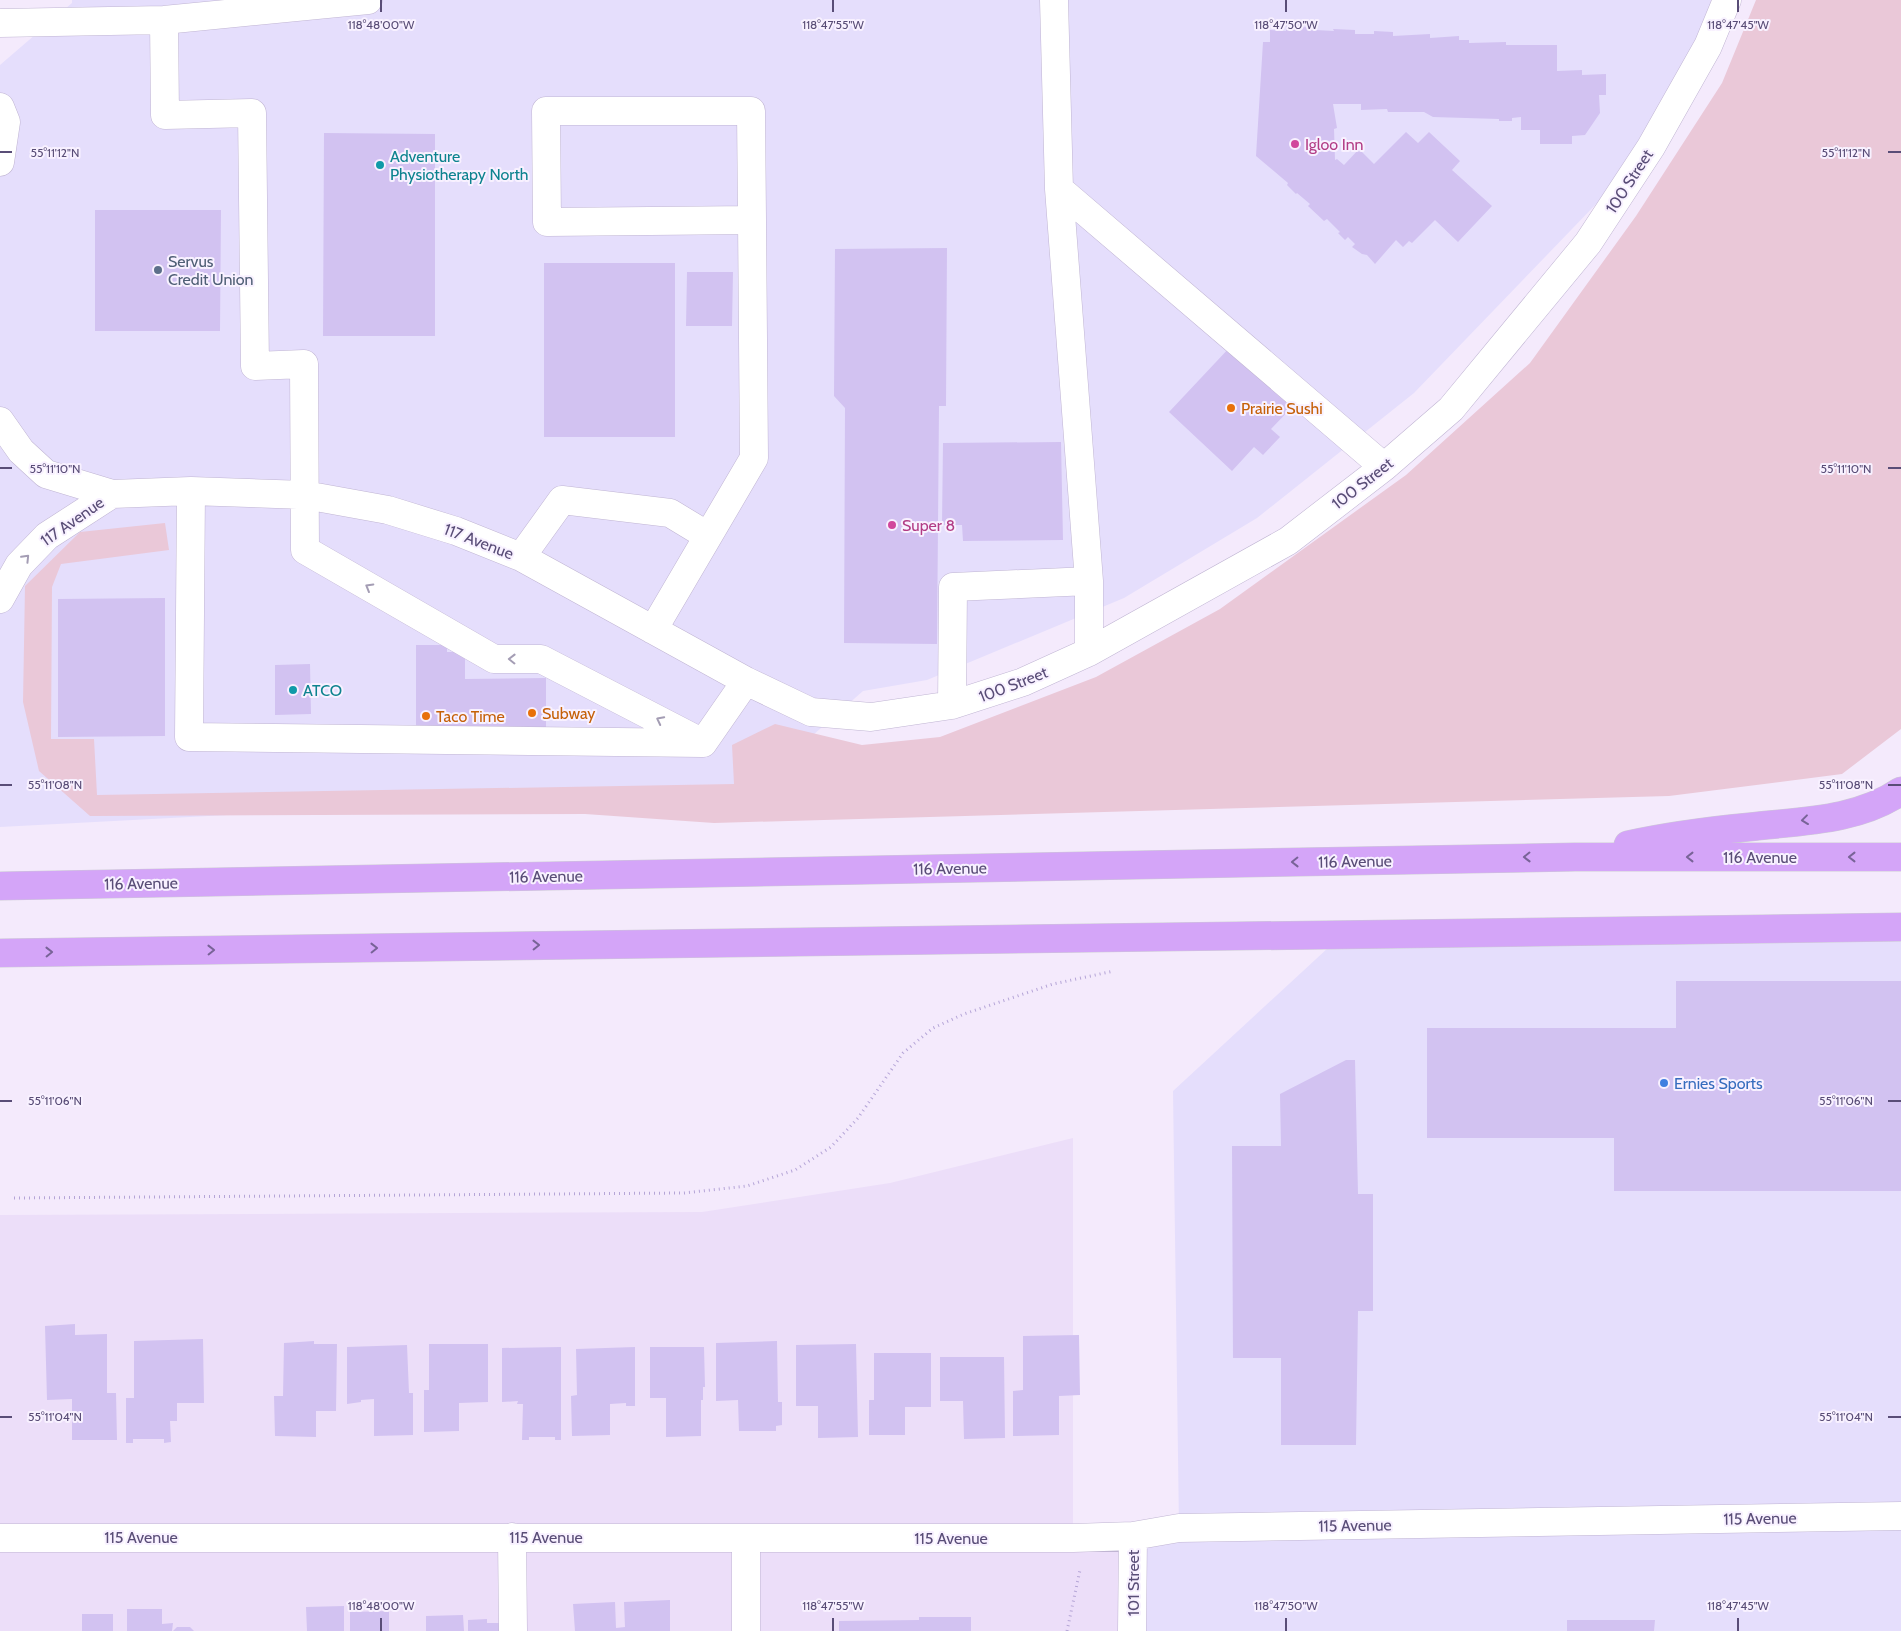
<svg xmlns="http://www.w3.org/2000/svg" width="1901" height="1631" font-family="Cabin,sans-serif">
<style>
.residential{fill:#ecdef9}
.commercial{fill:#e5defc}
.green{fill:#eac8d8}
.building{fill:#d2c2f1}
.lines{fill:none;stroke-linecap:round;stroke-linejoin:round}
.minor-casing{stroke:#c0b5d3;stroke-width:29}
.major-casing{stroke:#cdcad6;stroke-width:29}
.path{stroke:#b5a5d7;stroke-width:3;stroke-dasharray:1 4;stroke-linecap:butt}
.minor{stroke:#fff;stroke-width:28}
.major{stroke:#d4a5f8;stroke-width:28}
.oneway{stroke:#a49db4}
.oneway2{stroke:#786397}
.ticks{fill:none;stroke:#594d77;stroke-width:2}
.hotel-dot{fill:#d1479c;stroke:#f8f1ff;stroke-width:2}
.culture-dot{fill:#0f9aa8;stroke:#f8f1ff;stroke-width:2}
.service-dot{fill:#5c6f8a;stroke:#f8f1ff;stroke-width:2}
.food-dot{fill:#e8710a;stroke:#f8f1ff;stroke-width:2}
.shop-dot{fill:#3f7fe0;stroke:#f8f1ff;stroke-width:2}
.labels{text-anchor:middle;stroke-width:4;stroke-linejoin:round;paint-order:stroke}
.hotel-label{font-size:16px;fill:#b23c85;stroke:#f8f1ff;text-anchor:start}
.culture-label{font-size:16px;fill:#0d838f;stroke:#f8f1ff;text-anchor:start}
.street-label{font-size:16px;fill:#594d77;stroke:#f8f1ff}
.service-label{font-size:16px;fill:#4e5e75;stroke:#f8f1ff;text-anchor:start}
.food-label{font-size:16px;fill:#c56008;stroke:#f8f1ff;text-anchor:start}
.shop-label{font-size:16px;fill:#366cbe;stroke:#f8f1ff;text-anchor:start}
.ticks-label{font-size:12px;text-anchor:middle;fill:#594d77;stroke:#f8f1ff;stroke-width:4;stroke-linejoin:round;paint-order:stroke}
</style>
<rect width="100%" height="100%" fill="#f4eafc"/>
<path class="residential" d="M1073,1138V1537L1133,1536L1132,1631H0V1215L702,1212L890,1183Z"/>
<path class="commercial" d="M72,0H1727L1651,147L1414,393L1257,518L1124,598L927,680L863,691L754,787L0,827V65L72,3Z
M1901,927V1631H1132L1133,1536L1179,1528L1173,1091L1342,935Z"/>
<path class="green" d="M1756,0H1901V729L1842,774L1669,796L714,823L585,814L90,816L39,771L23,702L25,586L80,532L165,523L169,550L61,564L52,587L51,739H94L97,795L734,784L732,745L775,724L862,745L940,737L1096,677L1220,609L1406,475L1530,363L1636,216L1722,83Z"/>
<path class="building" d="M1286,23H1303V27L1315,28V30L1334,31L1333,29L1355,30V34H1374V31L1393,32V36L1430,34V38L1459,36V40H1469V43L1506,42V45H1557V71L1582,70V75L1606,74V95H1599L1600,113L1585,135L1572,136V144H1540V130H1521V117L1512,118V121H1499V119L1433,117L1424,112H1388L1387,109L1361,110V104H1333L1337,128L1334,129L1335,160L1337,159L1344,165L1359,149L1374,164L1406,132L1418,143L1429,132L1460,161L1452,170L1492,206L1458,242L1435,220L1412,243L1409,241L1403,247L1396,240L1375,264L1367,255L1362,254L1352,247L1355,244L1348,237L1345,240L1338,233L1340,232L1327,219L1324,221L1308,206L1310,204L1297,193L1296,194L1287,185L1288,183L1256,156L1263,42H1270V30L1286,31Z
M324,133L435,134V336H323Z
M95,210H221L220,331H95Z
M947,248L946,406H939L937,644L844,643L845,408L834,396L835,249Z
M544,263H675V437H544Z
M687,272H733L732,326H686Z
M1231,346L1294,405L1271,429L1280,437L1263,455L1254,447L1232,471L1169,412Z
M1061,442L1063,540L963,541L962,525H942L943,443Z
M165,598V736L58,737V599Z
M416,645H447V652H465V679L546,678V727L416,726Z
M310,664L311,714L275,715V665Z
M1676,981H1901V1191H1614V1138H1427V1028H1676Z
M1346,1060H1355L1358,1194H1373V1311H1358L1356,1445H1281V1358H1233L1232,1146H1281L1280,1094Z
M75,1324V1335L107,1334V1393H116L117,1440H72V1399L47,1400L45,1326Z
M1079,1335L1080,1395L1059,1396V1435L1013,1436V1391L1023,1390V1336Z
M203,1339L204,1403H177V1421H170L171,1442L164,1443V1439H133V1443H126V1398H134V1341Z
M314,1341V1344H337L336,1411H316V1437L275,1436L274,1396H283L284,1343Z
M777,1341L778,1402H782V1425L776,1426V1431H739L738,1400L716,1401V1343Z
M429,1344H488V1402L459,1403V1431L424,1432V1390H429Z
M856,1344L858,1437L818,1438V1406H796V1345Z
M407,1345L409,1393H413V1435L374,1436V1399L361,1400V1402L347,1404V1347Z
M561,1347V1440H555V1437H529V1440H522L523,1404H517L518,1401L502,1402V1348Z
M635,1347V1406H626V1403L610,1404V1435L572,1436L571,1396L577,1395L576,1349Z
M650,1347H704L705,1387H703V1400H701V1436L666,1437V1398H650Z
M874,1353H931V1407H905V1435H869V1400H874Z
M940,1357H1004L1005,1438L964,1439L963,1401H940Z
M670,1600V1631H575L573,1604L615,1602L616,1628L625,1627L624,1602Z
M344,1606V1631H307L306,1607Z
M127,1609H162V1624L173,1623L172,1631H127Z
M389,1611V1631H350V1612Z
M82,1614H113V1631H82Z
M463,1615L464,1631H426V1616Z
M919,1617H971V1631H839V1621L919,1620Z
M487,1619V1623H500V1631H468V1620Z
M1567,1620H1655L1654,1631H1567Z
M177,1627H190L194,1631H173Z"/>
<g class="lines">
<defs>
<path id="minor" d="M1054,0L1059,189L1089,581V652
M164,20L165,115L252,113L255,366L304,364L305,550L494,659H541L703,743
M0,23L164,20L368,0
M0,107L6,122L0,162
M1059,189L1384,467
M0,421L21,451L46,474L112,494L191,491L305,495L388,510L456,531L521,557L746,681L811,712L871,717L952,705L1023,682L1089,652L1288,541L1384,467L1451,409L1588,243L1651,147L1708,46L1727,0
M191,491L189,737L703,743L746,681
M521,557L562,500L670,513L708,536
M0,599L19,565L47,536L112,494
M653,630L754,458L752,220L547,222L546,111H751L752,220
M952,705L953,587L1089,581
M512,1537L513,1631
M0,1538H1073L1133,1536L1179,1528L1901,1516
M746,1538V1631
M1132,1631L1133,1536"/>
<path id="major" d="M1628,845C1668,836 1708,831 1749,827C1800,821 1858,821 1901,791
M0,886L1575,857H1901
M0,953L1901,927"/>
</defs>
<use href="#minor" class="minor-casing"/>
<use href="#major" class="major-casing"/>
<path class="path" d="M14,1198L684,1193L747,1186L795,1170L831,1147L858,1118L903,1053L933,1028L964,1014L1053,984L1114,971
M1067,1631L1080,1570"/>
<use href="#minor" class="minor"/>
<use href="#major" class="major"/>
</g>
<defs><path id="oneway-chevron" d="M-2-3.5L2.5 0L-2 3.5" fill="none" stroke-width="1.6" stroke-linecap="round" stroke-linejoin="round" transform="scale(1.25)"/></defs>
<g class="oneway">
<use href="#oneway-chevron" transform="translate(26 558) rotate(-46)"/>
<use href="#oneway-chevron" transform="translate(369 587) rotate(-150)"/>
<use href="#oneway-chevron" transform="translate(512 659) rotate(-179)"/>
<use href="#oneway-chevron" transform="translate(660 720) rotate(-153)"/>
</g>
<g class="oneway2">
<use href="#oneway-chevron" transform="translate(1805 820) rotate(173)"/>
<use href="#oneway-chevron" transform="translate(1527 857) rotate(179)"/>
<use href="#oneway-chevron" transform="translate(1690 857) rotate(-180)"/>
<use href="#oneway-chevron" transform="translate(1852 857) rotate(-180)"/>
<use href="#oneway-chevron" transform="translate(1295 862) rotate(179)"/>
<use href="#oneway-chevron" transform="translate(536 945) rotate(-1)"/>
<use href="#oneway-chevron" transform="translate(374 948) rotate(-1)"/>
<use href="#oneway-chevron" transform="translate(211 950) rotate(-1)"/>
<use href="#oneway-chevron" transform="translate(49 952) rotate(-1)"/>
</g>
<path class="ticks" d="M381,0V12M833,0V12M1286,0V12M1738,0V12M0,152H12M1888,152H1901M0,468H12M1888,468H1901M0,785H12M1888,785H1901M0,1101H12M1888,1101H1901M0,1417H12M1888,1417H1901M381,1618V1631M833,1618V1631M1286,1618V1631M1738,1618V1631"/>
<g class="hotel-dot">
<circle cx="1295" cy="144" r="5"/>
<circle cx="892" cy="525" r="5"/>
</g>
<g class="culture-dot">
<circle cx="380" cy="165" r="5"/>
<circle cx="293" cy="690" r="5"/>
</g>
<circle class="service-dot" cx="158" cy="270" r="5"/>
<g class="food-dot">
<circle cx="1231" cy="408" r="5"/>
<circle cx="532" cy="713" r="5"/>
<circle cx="426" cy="716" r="5"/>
</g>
<circle class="shop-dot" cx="1664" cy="1083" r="5"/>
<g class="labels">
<g class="hotel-label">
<text x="1305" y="150">Igloo Inn</text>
<text x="902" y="531">Super 8</text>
</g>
<g class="culture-label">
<text x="390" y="162">Adventure<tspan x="390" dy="18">Physiotherapy North</tspan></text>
<text x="303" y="696">ATCO</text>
</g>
<g class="street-label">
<text transform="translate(1629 181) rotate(-57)" y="6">100 Street</text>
<text transform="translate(1362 483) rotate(-38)" y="6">100 Street</text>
<text transform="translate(72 521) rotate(-35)" y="6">117 Avenue</text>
<text transform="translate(479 541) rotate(21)" y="6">117 Avenue</text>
<text transform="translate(1013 684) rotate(-21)" y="6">100 Street</text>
<text x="1760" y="863">116 Avenue</text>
<text transform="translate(1355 861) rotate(-1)" y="6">116 Avenue</text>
<text transform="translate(950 868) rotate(-1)" y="6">116 Avenue</text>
<text transform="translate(546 876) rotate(-1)" y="6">116 Avenue</text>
<text transform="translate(141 883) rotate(-1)" y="6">116 Avenue</text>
<text transform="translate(1760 1518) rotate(-1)" y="6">115 Avenue</text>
<text transform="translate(1355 1525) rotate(-1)" y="6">115 Avenue</text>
<text x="141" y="1543">115 Avenue</text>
<text x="546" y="1543">115 Avenue</text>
<text x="951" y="1544">115 Avenue</text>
<text transform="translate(1133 1583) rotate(-90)" y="6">101 Street</text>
</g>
<g class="service-label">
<text x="168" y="267">Servus<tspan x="168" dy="18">Credit Union</tspan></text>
</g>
<g class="food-label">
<text x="1241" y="414">Prairie Sushi</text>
<text x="542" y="719">Subway</text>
<text x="436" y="722">Taco Time</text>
</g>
<g class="shop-label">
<text x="1674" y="1089">Ernies Sports</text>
</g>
</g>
<g class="ticks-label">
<text x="381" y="29">118°48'00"W</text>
<text x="833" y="29">118°47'55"W</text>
<text x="1286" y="29">118°47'50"W</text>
<text x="1738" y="29">118°47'45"W</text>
<text x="55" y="157">55°11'12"N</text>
<text x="1846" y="157">55°11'12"N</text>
<text x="55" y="473">55°11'10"N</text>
<text x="1846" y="473">55°11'10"N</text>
<text x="55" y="789">55°11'08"N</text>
<text x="1846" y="789">55°11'08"N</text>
<text x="55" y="1105">55°11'06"N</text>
<text x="1846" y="1105">55°11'06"N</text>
<text x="55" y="1421">55°11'04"N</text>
<text x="1846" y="1421">55°11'04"N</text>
<text x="381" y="1610">118°48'00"W</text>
<text x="833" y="1610">118°47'55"W</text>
<text x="1286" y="1610">118°47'50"W</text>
<text x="1738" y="1610">118°47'45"W</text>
</g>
</svg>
